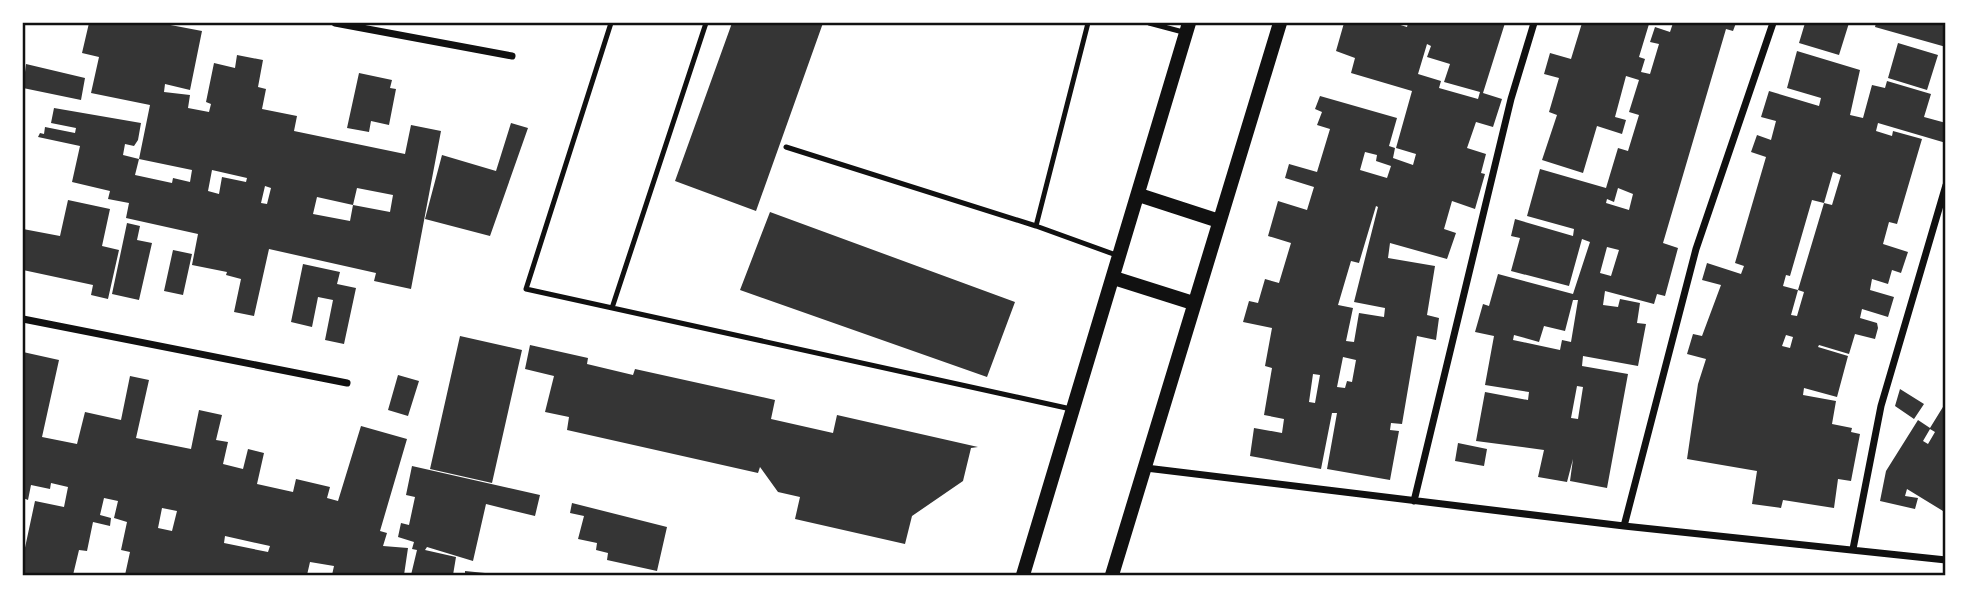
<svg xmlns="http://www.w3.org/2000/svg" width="1969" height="598" font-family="'PT Sans',sans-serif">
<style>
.building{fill:#353535;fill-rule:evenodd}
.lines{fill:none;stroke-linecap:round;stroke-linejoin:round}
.service{stroke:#111;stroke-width:5}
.minor{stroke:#111;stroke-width:7}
.secondary{stroke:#111;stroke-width:14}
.neatline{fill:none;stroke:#111;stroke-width:2.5}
</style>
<rect width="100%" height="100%" fill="#fff"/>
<path class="building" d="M89,23H160L202,31L190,90L165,84L164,92L190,95L188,108L209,112L211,104L206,102L214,63L235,68L237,55L263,60L258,87L266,89L262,109L297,116L294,131L405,154L411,125L441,131L411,289L374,281L376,273L269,249L254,316L234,312L241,279L226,275L227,272L192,265L198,234L126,218L129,203L108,199L110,191L72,182L80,146L38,137L40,133L44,134L45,127L75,133L76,128L51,123L54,108L141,123L138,140L134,146L125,144L123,155L139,159L150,105L91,93L99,57L82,53ZM139,159L192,170L190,182L173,178L172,183L135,175ZM212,170L247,178L246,182L222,177L219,194L208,191ZM265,186L271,188L267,204L261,203ZM357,188L393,195L390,212L353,205L350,221L313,214L317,197L353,205Z
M732,23H823L756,211L675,181Z
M1344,23H1394L1407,27L1408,23H1505L1483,93L1502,99L1493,127L1476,122L1467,148L1486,154L1481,173L1485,174L1475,209L1452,201L1444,229L1456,233L1447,259L1390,243L1388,258L1435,266L1427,315L1439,318L1436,340L1417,336L1402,424L1391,423L1390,430L1399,431L1390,480L1327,469L1337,413H1332L1321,469L1250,456L1254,428L1282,433L1284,419L1264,415L1272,368L1265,366L1272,328L1243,322L1249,301L1258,303L1265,279L1279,283L1291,243L1268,236L1278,201L1307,210L1314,187L1285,178L1289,164L1317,172L1330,129L1317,125L1322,112L1315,109L1320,96L1397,118L1389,146L1395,148L1393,158L1413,165L1416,154L1396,148L1412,91L1351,73L1355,58L1336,51ZM1427,44L1431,46L1427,57L1450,64L1444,82L1480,92L1478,99L1439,88L1441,81L1418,74ZM1365,152L1377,155L1376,161L1391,166L1387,178L1360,170ZM1376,206L1378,207L1354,302L1385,308L1384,317L1359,313L1354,342L1346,341L1353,308L1338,305L1351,261L1359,263ZM1343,357L1356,360L1352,382L1347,381L1345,388L1337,387ZM1313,374L1320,375L1315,403L1309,402Z
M1582,23L1649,24L1639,57L1645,59L1641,72L1650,74L1659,44L1650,42L1655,27L1670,32L1673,23H1736L1733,31L1726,29L1663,243L1678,248L1665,296L1657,294L1654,304L1605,291L1603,305L1618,307L1620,299L1640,303L1637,323L1646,324L1638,366L1583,356L1582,366L1628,374L1607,488L1570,481L1573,459L1567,482L1538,477L1544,450L1476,441L1485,392L1528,400L1529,392L1485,385L1494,336L1475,332L1483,304L1489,306L1498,274L1573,294L1590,242L1582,239L1569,286L1511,271L1520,238L1511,236L1515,219L1573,236L1574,229L1527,216L1540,169L1606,188L1618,148L1628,151L1639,115L1629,112L1639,80L1626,76L1615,117L1626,120L1622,134L1597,126L1583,173L1542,160L1557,115L1549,112L1559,78L1544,74L1550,53L1571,59ZM1618,188L1633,194L1629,210L1606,203L1607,199L1614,202ZM1607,247L1619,250L1611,276L1600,273ZM1573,300H1578L1571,342L1562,340L1560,350L1513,340L1514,335L1539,342L1544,326L1565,331ZM1577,386L1583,387L1578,419L1571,418Z
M1805,23H1849L1839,55L1799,43Z
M1876,23H1946V47L1875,27Z
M1898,43L1938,55L1927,90L1888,78Z
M1797,51L1860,70L1850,115L1863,118L1872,85L1885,88L1887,81L1931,94L1924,117L1946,123V143L1878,123L1876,131L1892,136L1893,131L1922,139L1897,224L1889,222L1883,244L1908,252L1901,273L1892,270L1888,284L1872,279L1870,290L1894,297L1888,317L1862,309L1860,318L1877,323L1878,328L1875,339L1855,334L1849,354L1819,345L1818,347L1848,356L1837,397L1804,388L1803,395L1836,401L1832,424L1852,428L1851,432L1860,434L1851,481L1838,479L1834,508L1783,500L1781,508L1752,504L1757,471L1687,459L1698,384L1706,359L1687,354L1693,334L1702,336L1721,285L1702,280L1707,263L1741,274L1744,266L1735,263L1766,157L1751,152L1757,135L1771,140L1776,121L1761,117L1769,91L1819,106L1821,98L1787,88ZM1833,172L1841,175L1832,205L1824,203ZM1812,200L1824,203L1798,290L1783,286L1786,275L1790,276ZM1798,290L1804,292L1797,316L1791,315ZM1786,335L1793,337L1790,348L1782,346Z
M26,64L85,78L81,100L23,88Z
M359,73L392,80L390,88L396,89L389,125L371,121L369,132L347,128Z
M511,123L528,128L490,236L425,219L442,155L496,171Z
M68,200L110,209L102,246L119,250L108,299L91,295L93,285L23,270V229L60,236Z
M770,212L1015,302L987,377L740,290Z
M127,223L140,226L137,240L152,243L139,300L112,294Z
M173,250L192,254L183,295L164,291Z
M303,264L340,272L337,284L356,288L344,344L325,340L333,300L318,297L312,327L291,322Z
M460,336L522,350L492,483L430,469Z
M530,345L588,358L587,364L633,375L635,369L775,400L771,419L833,433L837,415L978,447L971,448L963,481L912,516L905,544L795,519L800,497L778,492L760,467L758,473L567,430L569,417L545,412L554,376L525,369Z
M23,352L59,360L42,437L77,444L85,412L121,420L130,376L149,380L136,438L191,449L199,410L222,415L216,440L228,442L223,464L243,469L248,449L264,453L257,484L293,492L296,479L330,487L327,498L338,501L361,426L407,439L380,531L387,533L383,546L408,548L404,575H332L334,566L310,562L307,575H125L130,552L121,550L127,522L114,518L118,501L104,498L100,515L111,518L110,526L93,522L87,551L79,550L73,575H23V557L35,501L64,507L68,487L51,483L50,489L31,485L28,500L23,498ZM162,508L177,511L172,531L158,528ZM225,536L270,546L268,552L224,543Z
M398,375L419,381L408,416L388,410Z
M1900,389L1924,404L1914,419L1895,406Z
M1946,402V506L1943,511L1907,489L1905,496L1918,498L1915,509L1880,501L1886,471L1918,420L1930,428ZM1930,429L1935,432L1928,444L1923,441Z
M1458,443L1487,449L1484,466L1455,461Z
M412,466L540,495L535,516L486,504L473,561L427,547L425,550L456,557L453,575H411L417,550L412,549L414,542L398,537L401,523L409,525L415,497L406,495Z
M572,503L667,527L657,571L607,560L608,553L596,550L597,543L578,539L584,516L570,513Z
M465,571L485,573V575H465Z"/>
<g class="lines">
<path class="service" d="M611,23L526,289L1071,409
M1149,23L1183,32
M786,147L1036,226L1088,23
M1036,226L1119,256
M612,308L706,23"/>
<path class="minor" d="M335,23L512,56
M23,319L347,383
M1146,468L1624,526L1946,560
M1414,501L1511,99L1534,23
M1624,526L1696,249L1773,23
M1853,549L1881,406L1946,185"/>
<path class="secondary" d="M1139,195L1219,221
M1114,278L1193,303
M1023,575L1189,23
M1112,575L1280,23"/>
</g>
<rect width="1969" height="598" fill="none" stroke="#ffffff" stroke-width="49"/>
<rect x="24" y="24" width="1920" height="550" class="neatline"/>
</svg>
